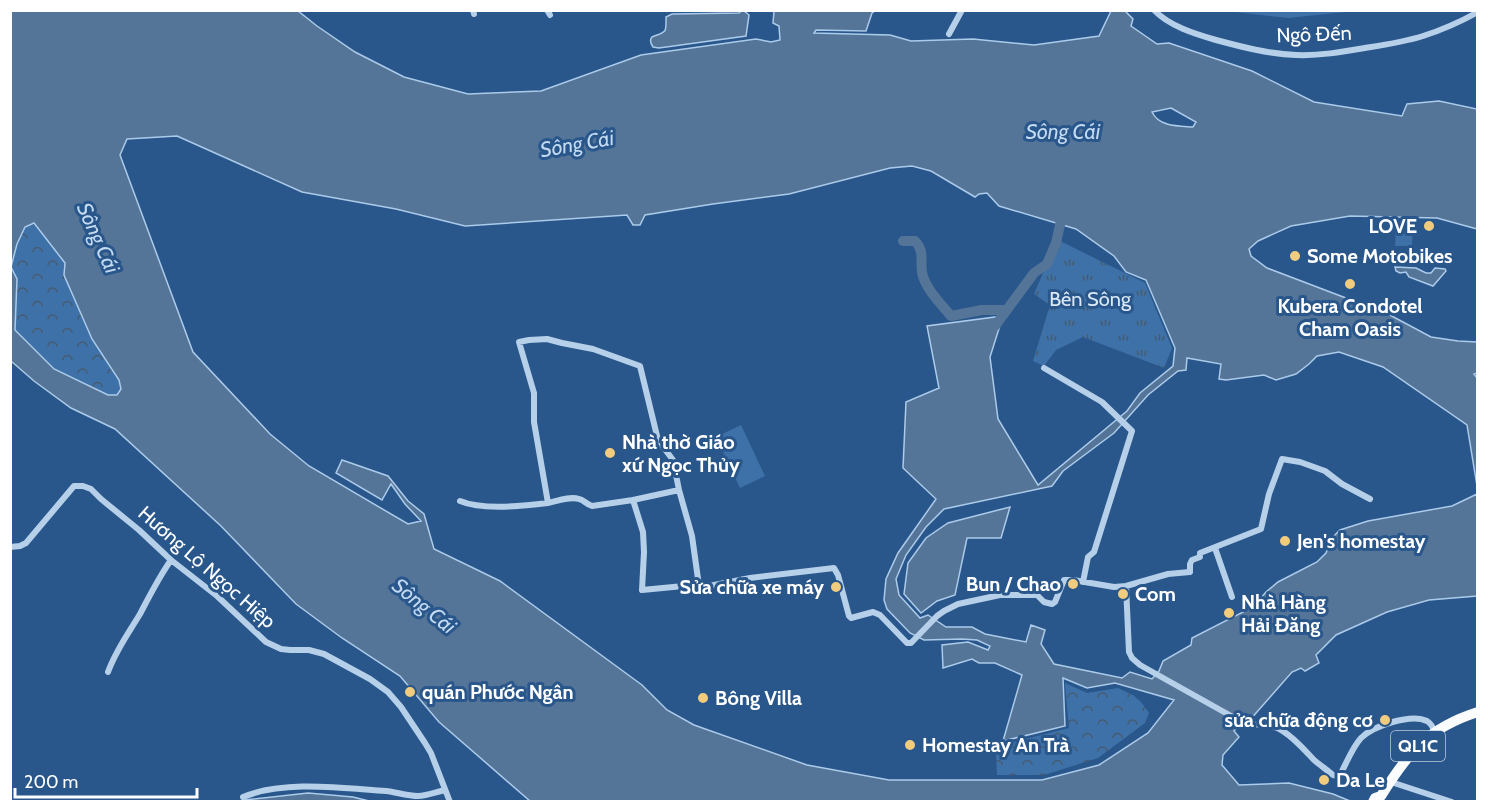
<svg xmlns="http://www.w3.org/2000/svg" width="1488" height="812" font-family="Cabin,sans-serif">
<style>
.grass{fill:url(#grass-tufts)}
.forest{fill:url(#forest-crowns)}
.pitch{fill:#3e71a7}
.water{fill:#547498;stroke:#accbea;stroke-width:1.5;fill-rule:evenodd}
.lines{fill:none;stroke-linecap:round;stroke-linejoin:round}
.river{stroke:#547498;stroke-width:10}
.street{stroke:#b7d0e9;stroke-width:6}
.primary{stroke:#fafcfe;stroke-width:10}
.poi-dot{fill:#f1cb7e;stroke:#29578b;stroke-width:2}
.labels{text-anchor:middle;stroke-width:6;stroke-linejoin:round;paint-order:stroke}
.shield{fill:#29578b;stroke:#bfcddc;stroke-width:1.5}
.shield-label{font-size:18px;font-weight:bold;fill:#fff}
.street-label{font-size:20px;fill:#fff;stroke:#29578b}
.poi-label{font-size:20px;font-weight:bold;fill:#fff;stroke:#29578b;text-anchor:start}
.park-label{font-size:20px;fill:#dbe9f7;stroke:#29578b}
.water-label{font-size:21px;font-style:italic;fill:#c3daf0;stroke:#29578b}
</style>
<defs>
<pattern id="grass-tufts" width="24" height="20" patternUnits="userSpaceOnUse" patternTransform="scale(1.5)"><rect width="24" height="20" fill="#3e71a7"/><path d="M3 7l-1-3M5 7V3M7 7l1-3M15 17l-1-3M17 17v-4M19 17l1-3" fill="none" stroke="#465b70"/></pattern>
<pattern id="forest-crowns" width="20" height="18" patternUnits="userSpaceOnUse" patternTransform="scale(1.5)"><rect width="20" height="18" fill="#3e71a7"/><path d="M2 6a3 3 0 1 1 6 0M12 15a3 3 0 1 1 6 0" fill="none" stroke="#465b70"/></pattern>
</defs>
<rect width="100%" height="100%" fill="#29578b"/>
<path class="grass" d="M1060,241L1145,283L1172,348L1164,368L1083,337L1056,350L1044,366L1033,361L1050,305L1034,294L1047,264Z"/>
<path class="forest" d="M1228,11H1355L1288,18Z
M34,223L65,263L64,275L92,339L119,380L121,389L117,396L108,395L54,369L15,329L17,279L11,268L17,244L25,227Z
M1065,683L1087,693L1118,688L1133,695L1141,702L1149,713L1145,723L1098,758L1044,775H997L996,753H1010V743L1069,728Z"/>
<path class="pitch" d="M1396,224H1413L1412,246H1395Z
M741,425L765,476L740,488L716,437Z"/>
<path class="water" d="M10,11H298L317,26L355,52L404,77L468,94L541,91L641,55L756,39L771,42L780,40L779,26L773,23L774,11H875L872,13L866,31L816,30L814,33L890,35L911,41L973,39L1034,45L1099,36L1111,11H1125L1133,19L1131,26L1157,44L1169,43L1252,71L1314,102L1402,116L1407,104L1439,101L1477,109V229L1437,218L1350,216L1291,226L1258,241L1249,249L1251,256L1267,268L1388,314L1431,337L1458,341L1477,342V373L1474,374L1478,379L1477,486L1467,425L1383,367L1339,352L1317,356L1309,364L1296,374L1276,380L1264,375L1226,380L1219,379L1221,364L1187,358L1186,370L1178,371L1148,395L1114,433L1063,471L1052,486L944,509L926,527L906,555L896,579L899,595L920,618L928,615L946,627H972L985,634L1026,642L1031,625L1045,630L1041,644L1054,664L1122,678L1130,672L1152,679L1159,671L1163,661L1191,645L1192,638L1253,607L1266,592L1278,582L1317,562L1326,553L1332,538L1340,530L1368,521L1452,506L1477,494V596L1429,600L1387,612L1336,635L1316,655L1319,663L1305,671L1301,668L1292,672L1249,721L1246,719L1234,731L1239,737L1223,755L1222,765L1239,785L1289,783L1333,794L1350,801H530L439,722L400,676L342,638L296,604L221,526L115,429L71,408L34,381L11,361ZM1171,108L1196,122L1193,127C1179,126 1159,127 1152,112ZM177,136L302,192L396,209L465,226L627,215L633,225H640L645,215L713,204L789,194L890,168L912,166L931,171L975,197L979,194L987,193L999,206L1076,229L1114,256L1126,272L1146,280L1175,348L1173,366L1140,393L1127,411L1038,485L998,419L990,357L1003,316L927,326L939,388L906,402L903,468L936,499L898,553L886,579L884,600L887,609L910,633L924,640L962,639L977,640L990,646L988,650L968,642L942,645L943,668L972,659L979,663H995L1022,675L1003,741L1065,726L1063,678L1087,688L1115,683L1174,700L1148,733L1099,765L1042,780H889L807,765L694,725L667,710L642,685L500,581L434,549L424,514L408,501L388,476L342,460L336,473L382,500L391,484L405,504L421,521L408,524L309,466L270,434L193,352L120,155L127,139ZM34,223L65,263L64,275L92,339L119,380L121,389L117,395H108L54,369L15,330L17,279L11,267L17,244L25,227Z
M744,11L749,15L746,36L659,48L653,47C651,44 649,40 652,37C667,31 666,34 666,17L672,14L739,13L741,11Z
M1395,267L1416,268L1426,273H1431L1435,268L1445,269L1446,271L1433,286L1409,277L1406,272L1400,273L1396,271Z
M1010,507L1001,538H967L955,595L937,601L921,613L904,594L908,563L926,538L948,523Z
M308,793L353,797L369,801H243L244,800Z"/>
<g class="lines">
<path class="river" d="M903,241H915C925,251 920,261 922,272C924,287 941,304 951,316L982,310H1007
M995,326L1034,273L1047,264L1056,243L1063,211"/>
<path class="street" d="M473,10L474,14
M547,10L550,15
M1154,10C1169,26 1195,34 1216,40C1242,47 1269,54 1296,55C1319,56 1342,52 1365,48C1384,45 1404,42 1423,36C1442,30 1460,22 1478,12
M949,34L962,10
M1044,368L1102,402L1132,431L1094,552L1088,557L1083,582
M633,500L679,490
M460,501C481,510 525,506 548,503
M10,547L20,546L26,543L74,486H83L91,489L101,499L139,530L171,560L217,596L266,642L281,649L290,650H309L324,654L370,679L388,692L401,707L425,743L431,753L450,802
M1215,548L1232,597
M699,586L692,536L679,490L673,460L658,440L640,366L593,349L562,343L547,339L529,340L519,342L534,393V422L548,503C557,501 570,496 579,499C584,500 586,504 592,506L633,500L643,532L644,552L642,590L694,585L704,587L750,578L834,568L838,575L849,616L851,618L873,612L880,615L907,643H911L937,616L944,611L958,604L1000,595H1037L1044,602L1052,604L1055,602L1064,580H1073L1114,587L1126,586L1168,574L1190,572V564L1192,560L1200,557V553L1261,529L1269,494L1282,459L1300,462L1325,471L1342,484L1370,499
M1126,586L1129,652L1132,658L1140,665L1249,726C1277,717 1297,742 1314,760C1320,765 1327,770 1333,775L1336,776L1340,775C1347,762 1352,748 1361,738C1373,726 1411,713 1427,721C1432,724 1433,728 1435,732
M108,672C116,650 128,634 140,614C150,595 159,577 171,560
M1394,783L1452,802
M243,797C284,780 341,788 386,791C396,792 407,796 418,796C427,796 436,792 445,790"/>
<path class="primary" d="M1373,802L1375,798L1381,796C1408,753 1427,728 1478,712"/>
</g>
<g class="poi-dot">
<circle cx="1429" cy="226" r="6"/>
<circle cx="1295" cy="256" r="6"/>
<circle cx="1350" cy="284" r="6"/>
<circle cx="610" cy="453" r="6"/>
<circle cx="1285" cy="541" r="6"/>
<circle cx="1073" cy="584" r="6"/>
<circle cx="836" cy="587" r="6"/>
<circle cx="1123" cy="594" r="6"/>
<circle cx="1229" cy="613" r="6"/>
<circle cx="410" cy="692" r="6"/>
<circle cx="703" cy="698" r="6"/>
<circle cx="1385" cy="720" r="6"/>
<circle cx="910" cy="745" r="6"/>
<circle cx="1324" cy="780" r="6"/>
</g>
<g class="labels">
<rect class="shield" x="1391" y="731" width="54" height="30" rx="4.5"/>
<g class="shield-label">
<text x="1418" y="752">QL1C</text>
</g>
<g class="street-label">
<text transform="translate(1314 34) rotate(-2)" y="7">Ngô Đến</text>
<text transform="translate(207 567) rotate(41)" y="7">Hương Lộ Ngọc Hiệp</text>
</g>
<g class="poi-label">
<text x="1417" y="233" text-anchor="end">LOVE</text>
<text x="1307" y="263">Some Motobikes</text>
<text x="1350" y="313" text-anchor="middle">Kubera Condotel<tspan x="1350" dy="23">Cham Oasis</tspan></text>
<text x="622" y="449">Nhà thờ Giáo<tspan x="622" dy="23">xứ Ngọc Thủy</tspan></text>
<text x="1297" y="548">Jen's homestay</text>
<text x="1061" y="591" text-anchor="end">Bun / Chao</text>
<text x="824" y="594" text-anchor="end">Sửa chữa xe máy</text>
<text x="1135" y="601">Com</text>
<text x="1241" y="609">Nhà Hàng<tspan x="1241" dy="23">Hải Đăng</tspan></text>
<text x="422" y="699">quán Phước Ngân</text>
<text x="715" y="705">Bông Villa</text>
<text x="1373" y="727" text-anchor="end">sửa chữa động cơ</text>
<text x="922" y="752">Homestay An Trà</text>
<text x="1336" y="787">Da Le</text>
</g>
<g class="park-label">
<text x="1090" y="306">Bên Sông</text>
</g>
<g class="water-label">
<text x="1063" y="139">Sông Cái</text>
<text transform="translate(577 144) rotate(-10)" y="7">Sông Cái</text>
<text transform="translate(98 238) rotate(66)" y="7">Sông Cái</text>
<text transform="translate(424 606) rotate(39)" y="7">Sông Cái</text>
</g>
</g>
<rect width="1488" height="812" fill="none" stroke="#ffffff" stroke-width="24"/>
<path d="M15 788v9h182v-9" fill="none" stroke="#ffffff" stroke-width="3"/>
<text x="24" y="788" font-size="18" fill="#ffffff" stroke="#29578b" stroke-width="4.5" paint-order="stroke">200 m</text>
</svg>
